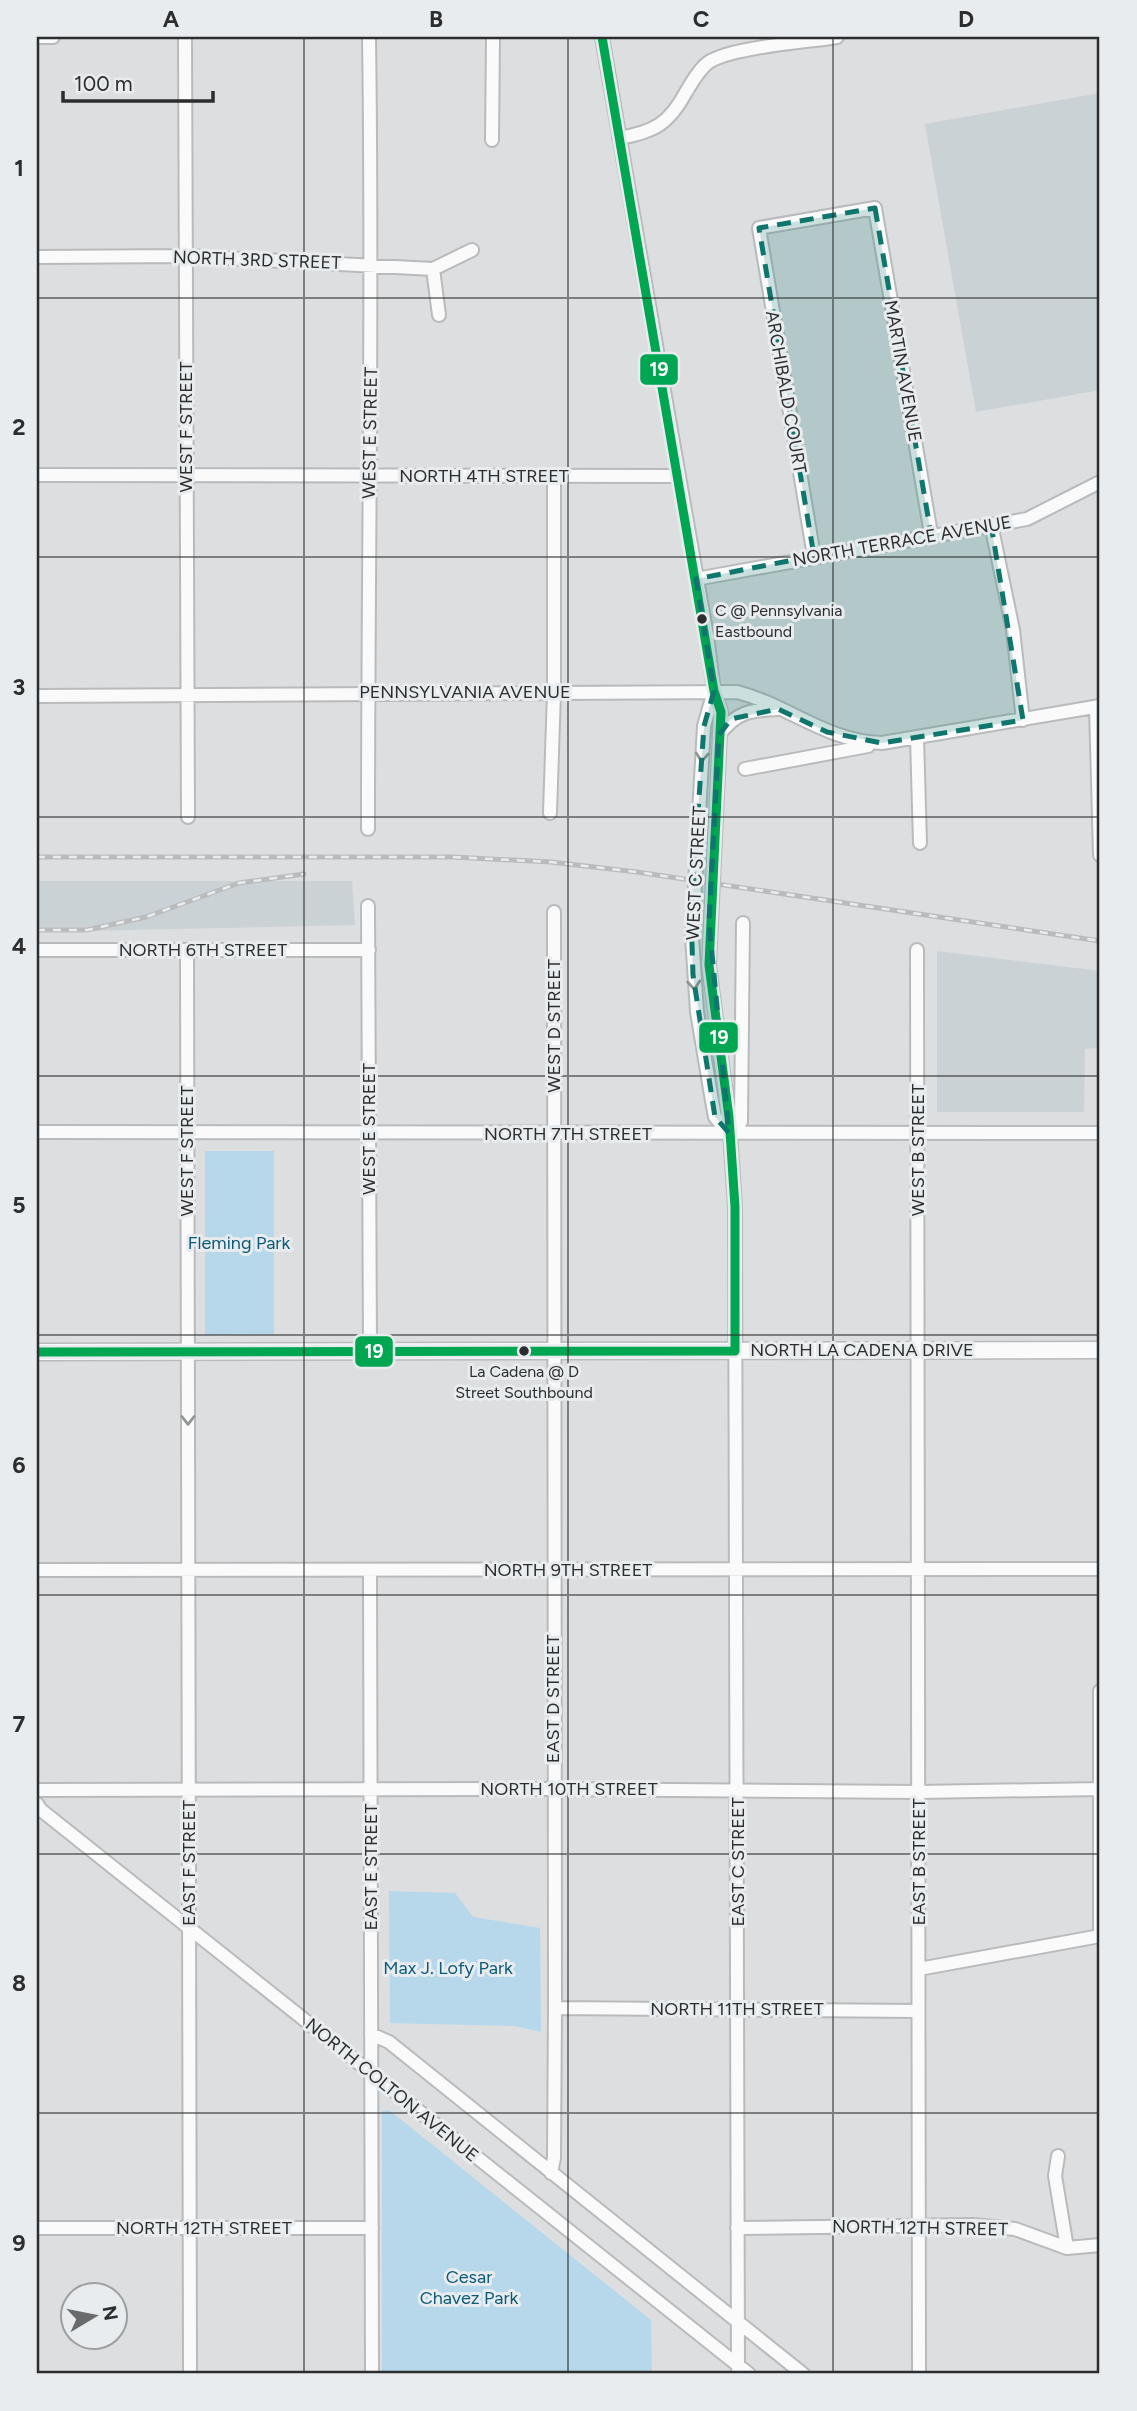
<svg xmlns="http://www.w3.org/2000/svg" width="1137" height="2411" font-family="Figtree,sans-serif">
<style>
.built{fill:#cad2d5}
.green{fill:#b7d8ea}
.lines{fill:none;stroke-linecap:round;stroke-linejoin:round}
.minor-casing{stroke:#b9babc;stroke-width:16}
.major-casing{stroke:#b9babc;stroke-width:19}
.minor{stroke:#fafafa;stroke-width:12}
.major{stroke:#fafafa;stroke-width:16}
.rail-casing{stroke:#bbbbbc;stroke-width:5}
.rail{stroke:#e8ecee;stroke-width:2.5;stroke-dasharray:8;stroke-linecap:butt}
.bus-1-casing{stroke:#e8ecee;stroke-width:14}
.bus-1{stroke:#00a651;stroke-width:9}
.oneway{stroke:#939494}
.marked{fill:#0f766e;fill-opacity:0.2;stroke:#0f766e;stroke-width:5;stroke-dasharray:14 9;stroke-linejoin:round}
.grid{fill:none;stroke:#2c2d2e;stroke-width:2;stroke-opacity:0.55}
.bus-dot{fill:#2c2d2e;stroke:#e8ecee;stroke-width:2.5}
.labels{text-anchor:middle;stroke-width:6;stroke-linejoin:round;paint-order:stroke}
.bus-label{font-size:16px;fill:#2c2d2e;stroke:#e8ecee;text-anchor:start}
.street-label{font-size:18px;fill:#2c2d2e;stroke:#e8ecee}
.park-label{font-size:18px;fill:#0c5a7a;stroke:#e8ecee}
.line-badge{stroke:#e8ecee;stroke-width:2.5}
.badge-label{font-size:19px;text-anchor:middle;font-weight:bold;fill:#fff}
.neatline{fill:none;stroke:#2c2d2e;stroke-width:2.5}
.grid-label{font-size:23px;text-anchor:middle;font-weight:bold;fill:#2c2d2e}
</style>
<rect width="100%" height="100%" fill="#dcdee0"/>
<path class="built" d="M1100,93V390L976,412L925,124Z
M37,881H352L355,925L37,932Z
M937,951L1100,971V1048L1085,1049L1084,1112H937Z"/>
<path class="green" d="M205,1151H274V1334L205,1335Z
M389,1891L455,1893L473,1917L540,1928L541,2032L515,2026L390,2023Z
M389,2110L651,2320L652,2374H382V2111Z"/>
<g class="lines">
<defs>
<path id="minor" d="M37,37H53
M185,37L188,817
M602,37L707,636L714,691L721,712L709,965L729,1117L735,1207L738,2374
M619,138C654,132 669,124 686,92C692,82 700,68 709,62C732,47 807,42 837,37
M492,140L493,37
M37,257L186,256L433,269L472,250
M433,269L439,315
M37,475L679,476
M991,524L1013,630L1023,720
M814,556L759,228L875,208L931,534
M696,579L1027,519L1100,482
M714,691L704,726L692,937L697,1012L712,1101L715,1117L729,1133
M37,696L737,692C788,705 827,742 882,743L1100,706
M1096,707L1100,855
M719,735C736,712 750,710 778,709
M917,737L920,843
M745,769L868,746
M550,813L554,692V476
M368,829C368,565 373,301 369,37
M368,906L370,1352
M37,950H369
M187,950L190,2374
M917,950L919,2374
M37,1132L1100,1133
M729,1133L741,1122L743,923
M37,1570L1100,1569
M370,1570L372,2374
M1100,1691V1935
M37,1790L553,1789L919,1792L1100,1789
M37,1804L41,1810L749,2374
M919,1969L1100,1936
M555,2008L918,2011
M371,2034L389,2042L803,2374
M1058,2156L1055,2176L1067,2248
M551,2173L554,2158L555,2008L554,912
M37,2228H372
M737,2228L973,2225L1015,2229L1067,2248L1100,2245"/>
<path id="major" d="M37,1352L1100,1350"/>
</defs>
<use href="#minor" class="minor-casing"/>
<use href="#major" class="major-casing"/>
<use href="#minor" class="minor"/>
<use href="#major" class="major"/>
<defs>
<path id="rail" d="M37,857H452L551,862L637,872L1100,941
M37,930H87L146,917L239,883L304,874"/>
</defs>
<use href="#rail" class="rail-casing"/>
<use href="#rail" class="rail"/>
<defs>
<path id="bus-1" d="M37,1352L735,1351V1207L729,1117L709,965L721,712L714,691L602,37"/>
</defs>
<use href="#bus-1" class="bus-1-casing"/>
<use href="#bus-1" class="bus-1"/>
</g>
<defs><path id="oneway-chevron" d="M-2-3.5L2.5 0L-2 3.5" fill="none" stroke-width="1.6" stroke-linecap="round" stroke-linejoin="round" transform="scale(1.75)"/></defs>
<g class="oneway">
<use href="#oneway-chevron" transform="translate(702 757) rotate(94)"/>
<use href="#oneway-chevron" transform="translate(694 985) rotate(85)"/>
<use href="#oneway-chevron" transform="translate(188 1420) rotate(90)"/>
</g>
<path class="marked" d="M875,208L931,534L991,524L1023,720L882,743L827,732L778,709L731,719L719,735L709,922L729,1133L715,1117L693,975L691,913L704,726L714,691L696,579L814,556L759,228Z"/>
<path class="grid" d="M304,37V2374M568,37V2374M833,37V2374M37,298H1100M37,557H1100M37,817H1100M37,1076H1100M37,1335H1100M37,1595H1100M37,1854H1100M37,2113H1100"/>
<g class="bus-dot">
<circle cx="702" cy="619" r="6"/>
<circle cx="524" cy="1351" r="6"/>
</g>
<g class="labels">
<g class="bus-label">
<text x="715" y="616">C @ Pennsylvania<tspan x="715" dy="21">Eastbound</tspan></text>
<text x="524" y="1377" text-anchor="middle">La Cadena @ D<tspan x="524" dy="21">Street Southbound</tspan></text>
</g>
<g class="street-label">
<text transform="translate(257 260) rotate(2)" y="6">NORTH 3RD STREET</text>
<text transform="translate(903 371) rotate(80)" y="6">MARTIN AVENUE</text>
<text transform="translate(786 392) rotate(80)" y="6">ARCHIBALD COURT</text>
<text transform="translate(186 427) rotate(-90)" y="6">WEST F STREET</text>
<text transform="translate(370 433) rotate(-89)" y="6">WEST E STREET</text>
<text x="484" y="482">NORTH 4TH STREET</text>
<text transform="translate(902 541) rotate(-10)" y="6">NORTH TERRACE AVENUE</text>
<text x="465" y="698">PENNSYLVANIA AVENUE</text>
<text transform="translate(696 873) rotate(-87)" y="6">WEST C STREET</text>
<text x="203" y="956">NORTH 6TH STREET</text>
<text transform="translate(554 1026) rotate(-90)" y="6">WEST D STREET</text>
<text transform="translate(369 1129) rotate(-90)" y="6">WEST E STREET</text>
<text x="568" y="1140">NORTH 7TH STREET</text>
<text transform="translate(918 1150) rotate(-90)" y="6">WEST B STREET</text>
<text transform="translate(187 1151) rotate(-90)" y="6">WEST F STREET</text>
<text x="862" y="1356">NORTH LA CADENA DRIVE</text>
<text x="568" y="1576">NORTH 9TH STREET</text>
<text transform="translate(553 1699) rotate(-90)" y="6">EAST D STREET</text>
<text x="569" y="1795">NORTH 10TH STREET</text>
<text transform="translate(738 1862) rotate(-90)" y="6">EAST C STREET</text>
<text transform="translate(919 1862) rotate(-90)" y="6">EAST B STREET</text>
<text transform="translate(189 1863) rotate(-90)" y="6">EAST F STREET</text>
<text transform="translate(371 1867) rotate(-90)" y="6">EAST E STREET</text>
<text x="737" y="2015">NORTH 11TH STREET</text>
<text transform="translate(392 2090) rotate(39)" y="6">NORTH COLTON AVENUE</text>
<text x="204" y="2234">NORTH 12TH STREET</text>
<text transform="translate(920 2228) rotate(1)" y="6">NORTH 12TH STREET</text>
</g>
<g class="park-label">
<text x="239" y="1249">Fleming Park</text>
<text x="448" y="1974">Max J. Lofy Park</text>
<text x="469" y="2283">Cesar<tspan x="469" dy="21">Chavez Park</tspan></text>
</g>
</g>
<g class="line-badge">
<rect x="639" y="353" width="40" height="33" rx="7" fill="#00a651"/>
<rect x="698" y="1021" width="41" height="33" rx="7" fill="#00a651"/>
<rect x="354" y="1335" width="40" height="33" rx="7" fill="#00a651"/>
</g>
<g class="badge-label">
<text x="659" y="376">19</text>
<text x="719" y="1044">19</text>
<text x="374" y="1358">19</text>
</g>
<rect width="1137" height="2411" fill="none" stroke="#e8ecee" stroke-width="77"/>
<g transform="translate(94 2316) rotate(80)"><circle r="33" fill="#e8ecee" stroke="#9da0a1" stroke-width="2"/>
<path d="M0-5L12 26L0 18L-12 26Z" fill="#6a6b6c"/>
<text y="-10" font-size="19" font-weight="bold" text-anchor="middle" fill="#2c2d2e">N</text>
</g>
<path d="M63 91v10h150v-10" fill="none" stroke="#2c2d2e" stroke-width="3.5"/>
<text x="74" y="91" font-size="21" fill="#2c2d2e" stroke="#e8ecee" stroke-width="5" paint-order="stroke">100 m</text>
<rect x="38" y="38" width="1060" height="2334" class="neatline"/>
<g class="grid-label">
<text x="171" y="27">A</text>
<text x="436" y="27">B</text>
<text x="701" y="27">C</text>
<text x="966" y="27">D</text>
<text x="19" y="176">1</text>
<text x="19" y="435">2</text>
<text x="19" y="695">3</text>
<text x="19" y="954">4</text>
<text x="19" y="1213">5</text>
<text x="19" y="1473">6</text>
<text x="19" y="1732">7</text>
<text x="19" y="1991">8</text>
<text x="19" y="2251">9</text>
</g>
</svg>
